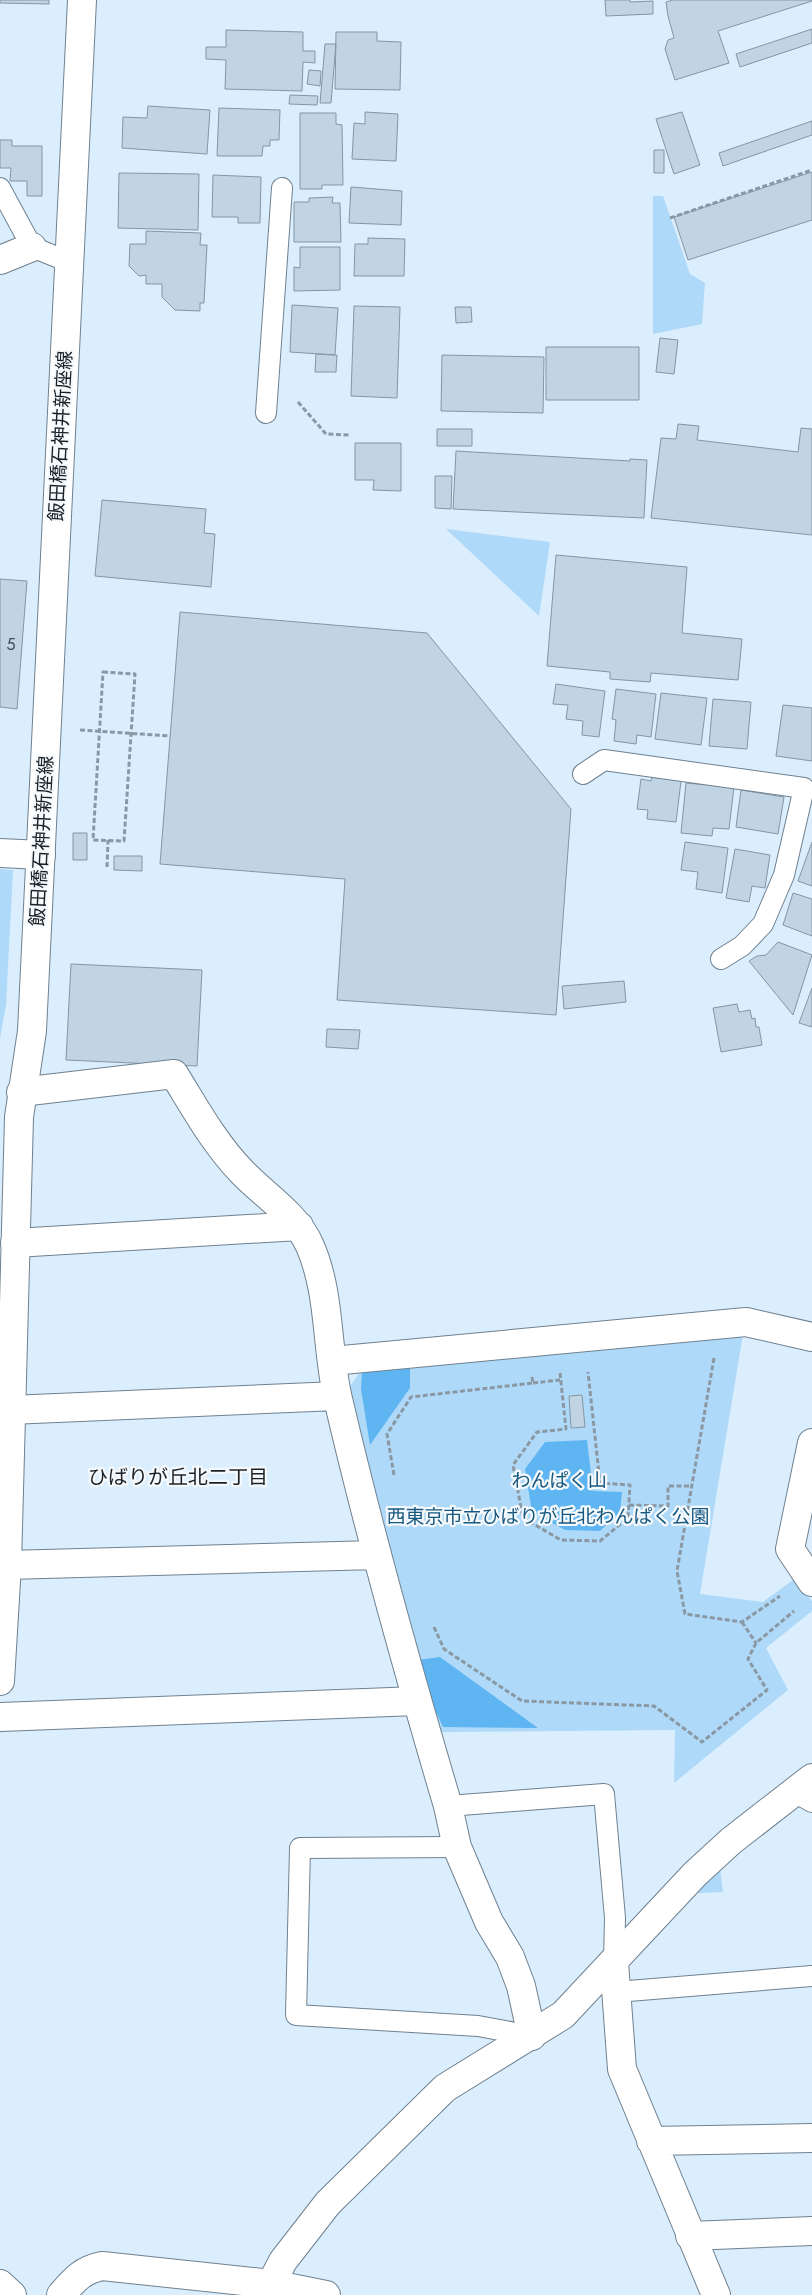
<svg xmlns="http://www.w3.org/2000/svg" width="812" height="2295" font-family="Jost,'Noto Sans JP',sans-serif">
<style>
.green{fill:#afd9f8}
.forest{fill:#5eb5f2}
.building{fill:#c1d4e4;stroke:#8496a4}
.lines{fill:none;stroke-linecap:round;stroke-linejoin:round}
.lane-casing{stroke:#6f818f;stroke-width:22}
.street-casing{stroke:#6f818f;stroke-width:30}
.primary-casing{stroke:#6f818f;stroke-width:30}
.path{stroke:#8a98a4;stroke-width:3;stroke-dasharray:5 2.5;stroke-linecap:butt}
.lane{stroke:#fff;stroke-width:20}
.street{stroke:#fff;stroke-width:28}
.primary{stroke:#fff;stroke-width:28}
.labels{text-anchor:middle;stroke-width:4.5;stroke-linejoin:round;paint-order:stroke}
.number-label{font-size:16px;fill:#434d56}
.street-label{font-size:19px;fill:#192026;stroke:#f5f9fc}
.park-label{font-size:19px;fill:#175880;stroke:#f5f9fc}
.neighbourhood-label{font-size:20px;fill:#192026;stroke:#f5f9fc}
</style>
<rect width="100%" height="100%" fill="#dbeefe"/>
<path class="green" d="M653,196H663L690,274L705,283L702,324L653,334Z
M446,529L550,542L539,616Z
M0,869L13,870L6,1005L0,1038Z
M743,1334L700,1594L763,1602L793,1580L812,1601V1611L766,1648L788,1690L674,1783L675,1730L438,1732L348,1389L362,1369Z
M718,1854L723,1892L681,1894Z"/>
<path class="forest" d="M410,1365V1388L370,1445L361,1389L362,1370Z
M587,1440L593,1491L622,1492L620,1512L600,1531L565,1530L532,1512L525,1469L545,1442Z
M440,1657L538,1728L443,1727L428,1695L418,1660Z"/>
<path class="building" d="M0,0H49V4L0,3Z
M605,0H630V2L653,1V14L606,16Z
M673,0H812V1L718,31L729,63L675,80L665,49L668,40L674,38L668,16L666,2Z
M812,29V43L740,67L736,54Z
M226,30L303,32V51H315V63L303,62L302,91L225,89L226,60L206,59V47H226Z
M336,32H377V41L401,42L400,90L335,89Z
M325,44H336L331,103H320Z
M309,70L321,71L320,86L307,84Z
M290,95L318,96L317,105L289,104Z
M148,106L210,110L207,154L122,148L123,117L147,118Z
M219,108L280,110L279,140H270V146H263L262,156H217Z
M365,112L398,114L396,161L352,159L354,123L365,124Z
M682,112L700,165L674,174L656,119Z
M300,113H336V124L342,125L343,185H322V189H300Z
M812,121V135L723,166L719,153Z
M0,140H12V146H42V196H27V181H10L11,168H0Z
M654,150H664V173H654Z
M812,172V220L688,260L674,217Z
M119,173L199,174L198,230L118,228Z
M213,175L261,177L260,223H238V217H212Z
M351,187L402,191L401,225L349,223Z
M333,197L332,203H340L341,242H294V202H309V198Z
M146,231L201,233L200,245H207L204,303H200V311L175,310L162,297V284H146V275L139,276L129,266L130,244H146Z
M368,238L405,239L404,276H354L355,244H368Z
M300,247H340V290L294,291V267L300,268Z
M292,305L338,308L335,355L290,352Z
M354,306L400,307L397,398L351,396Z
M455,307H471L472,322L456,323Z
M660,338L678,340L674,374L656,372Z
M546,347H639V400H546Z
M316,354L337,355L336,372H315Z
M442,355L544,357L543,413L441,411Z
M678,424L699,426L697,440L798,452L801,428L812,429V535L651,518L661,438L676,439Z
M437,429H472V446H437Z
M355,443H401V491L373,490L374,480H355Z
M456,451L630,461V459L647,460L644,518L453,509Z
M435,476H452L451,509L435,508Z
M102,500L206,509L204,533L215,534L211,587L95,576Z
M556,555L687,567L682,633L742,639L738,680L651,673L650,682L610,679V672L547,666Z
M0,579L27,581L17,709L0,707Z
M180,612L427,633L571,809L556,1015L337,1000L345,879L160,864Z
M556,684L605,691L599,737L582,735L583,721L566,719L568,705L553,704Z
M616,689L656,694L651,737L637,735L636,744L614,741L616,720L612,719Z
M661,693L707,698L701,745L655,739Z
M713,699L751,702L747,749L709,746Z
M783,705L812,708V761L776,756Z
M652,777L681,781L676,822L647,819L648,810L637,809L641,779L651,781Z
M686,783L734,787L729,829L713,828L712,836L681,833Z
M741,790L784,797L778,834L736,827Z
M73,833H87V860H73Z
M685,842L728,848L722,893L696,889L698,872L681,870Z
M812,842V886L798,881Z
M735,849L770,855L765,888L752,886L749,902L726,898Z
M114,856H142V871L114,870Z
M793,893L812,899V936L783,925Z
M778,942L812,955L793,1015L749,961L757,956L766,955Z
M71,964L202,970L197,1066L66,1060Z
M624,981L626,1002L564,1009L562,986Z
M812,988V1027L799,1023Z
M737,1004L739,1012L750,1010L752,1019L755,1018L756,1027H759L762,1045L721,1052L713,1008Z
M327,1029L360,1030L358,1049L326,1047Z
M582,1395L585,1427L571,1428L569,1396Z"/>
<g class="lines">
<defs>
<path id="lane" d="M0,188L32,247L69,262
M266,413L282,188
M583,774L604,760L804,788L784,875L763,924L742,946L721,959
M794,1792L812,1802
M448,1806L604,1794L615,1918L614,1962
M457,1847L300,1848L296,2015L478,2026L532,2036
M616,1992L812,1976"/>
<path id="street" d="M0,260L32,247
M0,853L41,855
M21,1092L174,1074C195,1108 214,1143 242,1172C265,1196 296,1214 310,1246C331,1294 326,1349 338,1399C370,1536 408,1671 448,1806L457,1847L489,1922L510,1957L521,1986L532,2036
M15,1243L299,1226
M332,1361L746,1322L812,1337
M10,1410L337,1396
M812,1443L790,1549L812,1582
M7,1565L376,1555
M0,1717L417,1701
M614,1962L622,2069L716,2295
M651,2141L812,2138
M690,2236L812,2231
M61,2295C74,2280 82,2270 102,2266L271,2284L283,2261L328,2203L445,2088L563,2015L695,1874L731,1841L812,1778
M271,2295V2284L326,2295"/>
<path id="primary" d="M0,1681L7,1565L19,1117L32,1031L82,0
M0,2284L12,2295"/>
</defs>
<use href="#lane" class="lane-casing"/>
<use href="#street" class="street-casing"/>
<use href="#primary" class="primary-casing"/>
<path class="path" d="M670,218L812,170
M298,402L326,434L349,435
M103,672L135,674L124,841L93,840Z
M80,730L170,736
M107,867L108,840
M714,1358L677,1571L685,1614L742,1622L780,1596
M560,1373L566,1429L537,1432L513,1465L523,1518L561,1540L600,1541L628,1518L630,1485L600,1483L588,1372
M533,1383L560,1380
M394,1475L387,1434L411,1397L533,1383L532,1377
M629,1505L668,1506V1486H692
M742,1622L756,1643
M434,1627L444,1649L522,1701L654,1706L702,1742L767,1690L748,1659L756,1643L794,1611"/>
<use href="#lane" class="lane"/>
<use href="#street" class="street"/>
<use href="#primary" class="primary"/>
</g>
<g class="labels">
<g class="number-label">
<text x="11" y="650">5</text>
</g>
<g class="street-label">
<text transform="translate(60 436) rotate(-87)" y="7">飯田橋石神井新座線</text>
<text transform="translate(41 841) rotate(-87)" y="7">飯田橋石神井新座線</text>
</g>
<g class="park-label">
<text x="559" y="1487">わんぱく山</text>
<text x="548" y="1523">西東京市立ひばりが丘北わんぱく公園</text>
</g>
<g class="neighbourhood-label">
<text x="178" y="1484">ひばりが丘北二丁目</text>
</g>
</g>
</svg>
